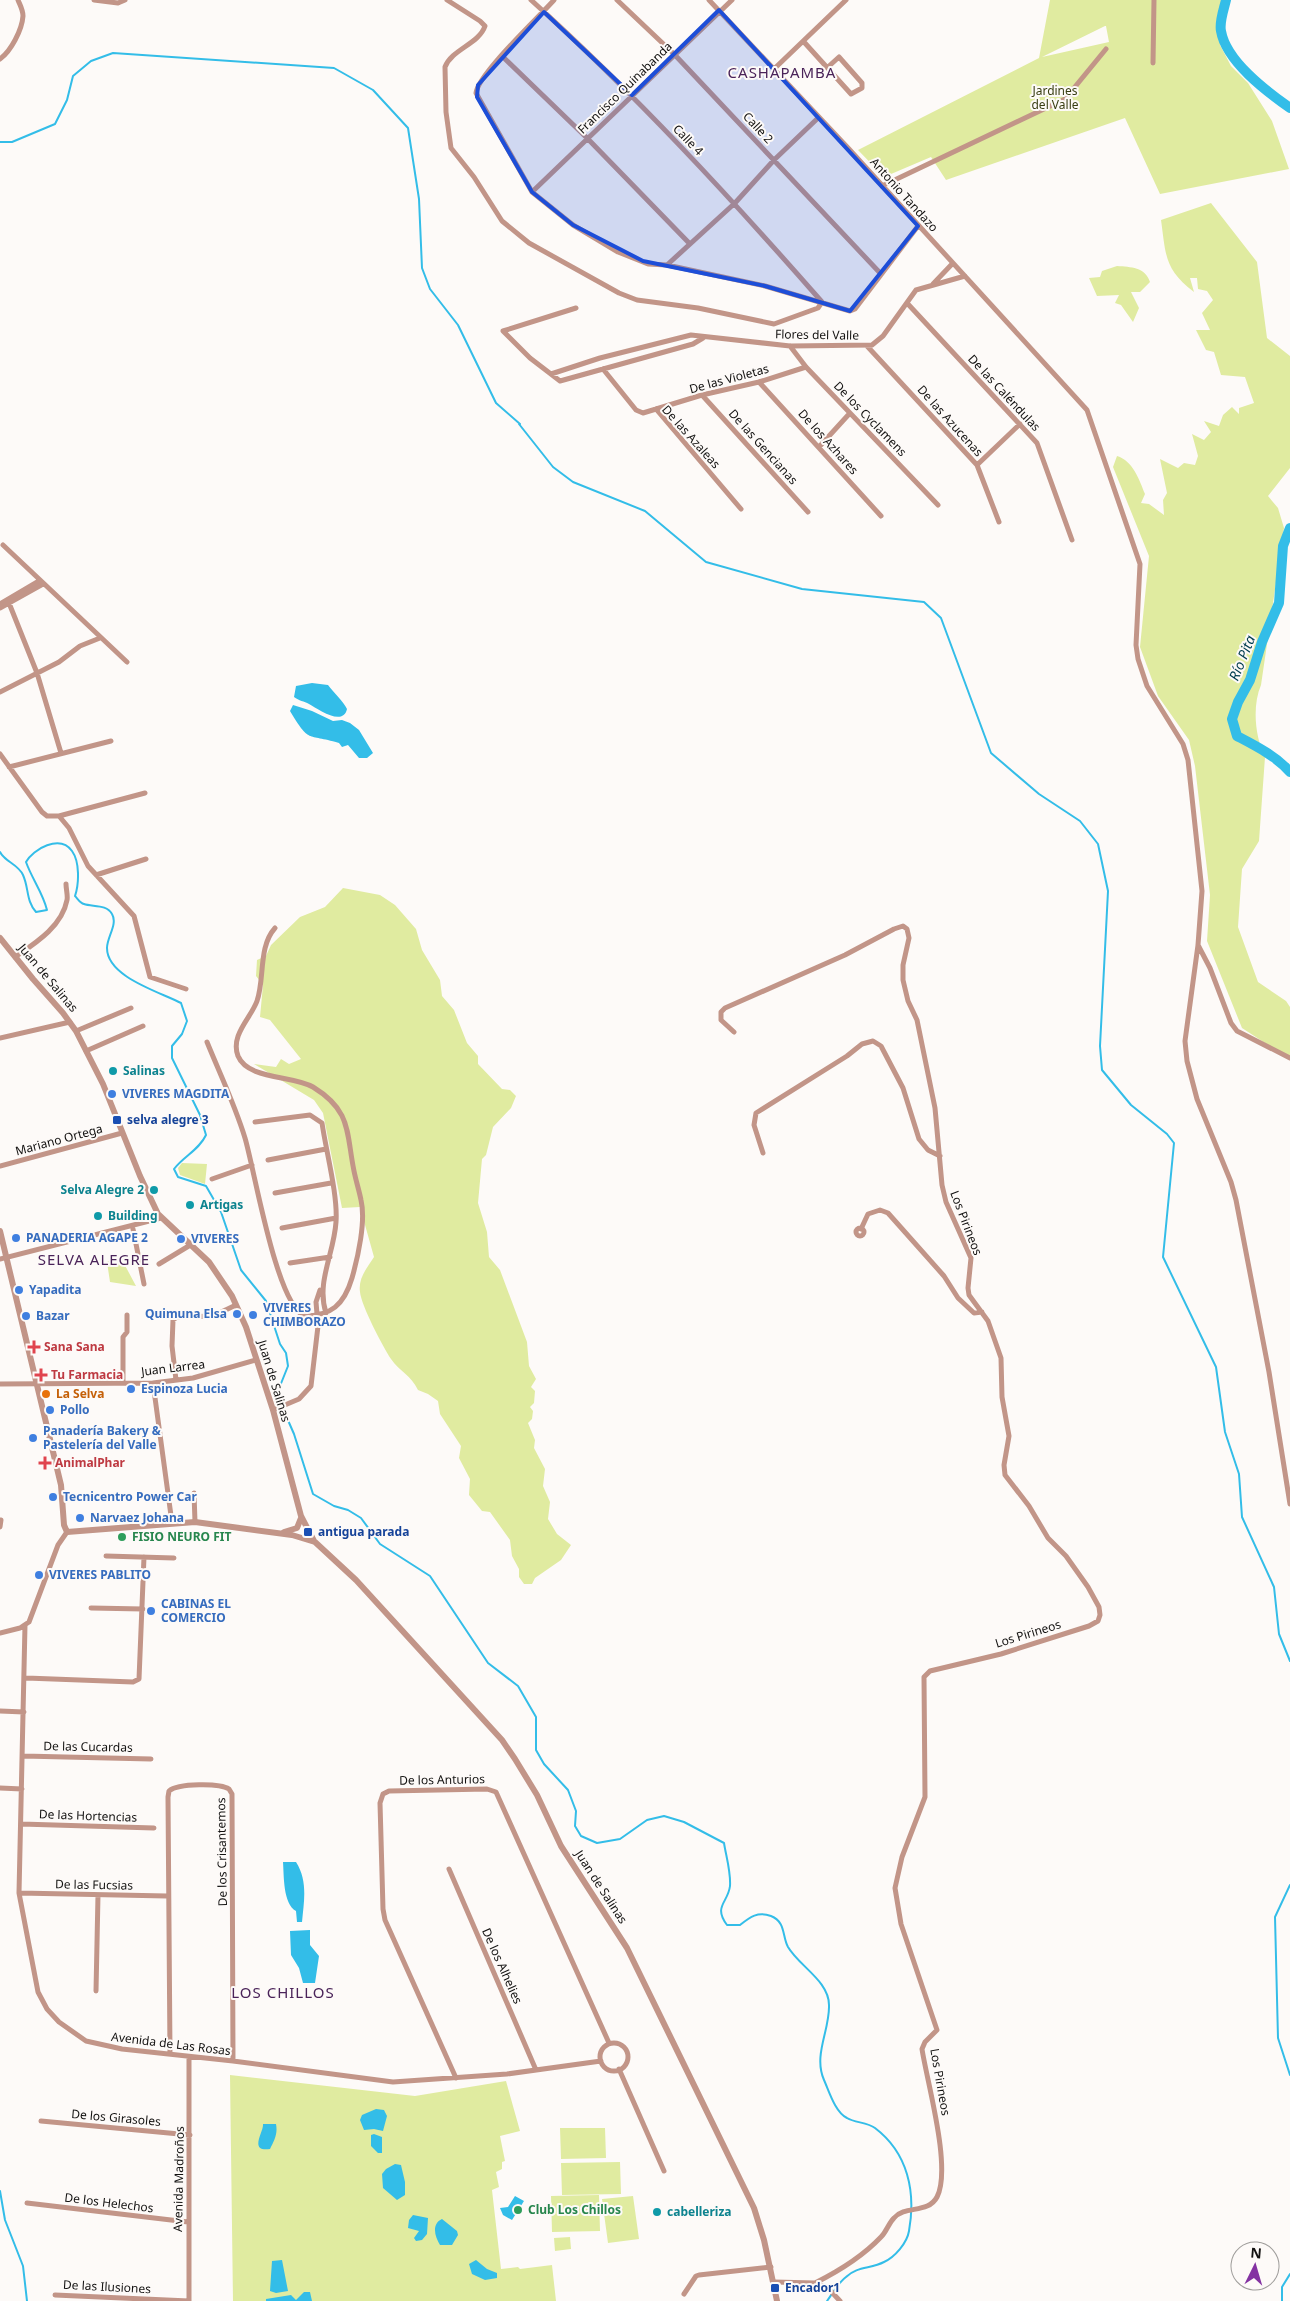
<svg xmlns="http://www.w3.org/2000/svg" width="1290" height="2301" font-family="'Noto Sans',sans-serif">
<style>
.green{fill:#e0eba0;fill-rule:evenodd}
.water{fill:#33bde8}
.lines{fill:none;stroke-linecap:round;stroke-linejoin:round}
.stream{stroke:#33bde8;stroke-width:2}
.river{stroke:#33bde8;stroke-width:10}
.minor{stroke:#c29588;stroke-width:5}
.tertiary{stroke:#c29588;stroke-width:6}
.marked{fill:#1d4ed8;fill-opacity:0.2;stroke:#1d4ed8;stroke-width:4;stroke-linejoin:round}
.culture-dot{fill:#0f9aa8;stroke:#fdfaf8;stroke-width:2}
.shop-dot{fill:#3f7fe0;stroke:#fdfaf8;stroke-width:2}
.transit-dot{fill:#1a4fb4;stroke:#fdfaf8;stroke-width:2}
.health-dot{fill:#e0444e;stroke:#fdfaf8;stroke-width:2}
.food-dot{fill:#e8710a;stroke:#fdfaf8;stroke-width:2}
.leisure-dot{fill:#2e9e5b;stroke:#fdfaf8;stroke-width:2}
.labels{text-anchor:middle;stroke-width:4;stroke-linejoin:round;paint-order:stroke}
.street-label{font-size:12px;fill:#121110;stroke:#fdfaf8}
.park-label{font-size:12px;fill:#393e13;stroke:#fdfaf8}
.culture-label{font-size:12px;font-weight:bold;fill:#0d838f;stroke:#fdfaf8;text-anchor:start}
.shop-label{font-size:12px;font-weight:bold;fill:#366cbe;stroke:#fdfaf8;text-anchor:start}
.transit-label{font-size:12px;font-weight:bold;fill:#164399;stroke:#fdfaf8;text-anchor:start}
.health-label{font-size:12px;font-weight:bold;fill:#be3a42;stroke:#fdfaf8;text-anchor:start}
.food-label{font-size:12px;font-weight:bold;fill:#c56008;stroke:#fdfaf8;text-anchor:start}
.leisure-label{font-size:12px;font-weight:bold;fill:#27864d;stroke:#fdfaf8;text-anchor:start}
.water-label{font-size:14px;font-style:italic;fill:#003d4f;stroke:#fdfaf8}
.quarter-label{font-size:15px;letter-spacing:1px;fill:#4a2359;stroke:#fdfaf8}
</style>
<rect width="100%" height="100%" fill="#fdfaf8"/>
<path class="green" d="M1050,0H1222L1219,16L1220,45L1231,66L1248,83L1272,121L1289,169L1160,194L1125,118L946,180L931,157L884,177L858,150L1039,58ZM1106,26L1109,42L1042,57L1105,26Z
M1211,203L1257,262L1267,338L1290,356V468L1268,496L1278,508L1284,528L1261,685C1252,706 1255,737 1265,757L1259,841L1242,869L1238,927L1258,982L1286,1001L1290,1007V1059L1242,1028L1207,941L1210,895L1195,766L1189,740L1158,696L1140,647L1149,556L1113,467L1117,456C1133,461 1139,479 1145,494L1141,503L1149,504L1164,515L1163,500L1167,493L1160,459L1178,468L1184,463L1195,465L1198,456L1192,434L1204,440L1211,432L1204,421L1219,426L1223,415L1232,407L1239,414V408L1254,403L1245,377L1221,375L1214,352L1206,350L1196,330H1210L1202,313L1213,300L1207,291L1198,289L1197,278H1190L1194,292C1164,269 1166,255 1161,220Z
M1117,266C1131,267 1145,267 1150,282L1140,292H1131L1139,308L1133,322L1121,305L1115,303L1119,295L1097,296L1089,278L1100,277L1102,271Z
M343,888L380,895L395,905L416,929L422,950L440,980L442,996L454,1010L467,1043L478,1056V1064L502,1089L510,1090L516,1096L511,1108L493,1127L486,1155L482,1159L478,1203L487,1232L489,1257L500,1270L527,1342L529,1366L536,1379L531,1387L535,1391L534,1403L530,1407L533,1411L532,1419L528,1423L535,1440L534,1448L545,1469L543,1486L550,1502L548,1519L557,1534L571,1545L561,1560L535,1578L532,1584H524L519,1577V1569L512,1556L510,1540L490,1512L482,1511L469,1495L470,1479L459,1458L461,1446L440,1414L438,1401L428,1394L418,1390C411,1375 400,1372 391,1359C383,1347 361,1305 360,1292C358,1278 367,1268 374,1257L360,1207L342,1208L323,1113L314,1100L254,1064L276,1067L281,1059L289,1064L301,1059L270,1020L260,1017L263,985L256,976L257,960L266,956L271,945L300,917L325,907Z
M182,1163L207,1164L205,1184L180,1175L178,1168Z
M120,1256L136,1286L110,1282L107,1262Z
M230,2075L415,2096L506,2081L520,2131L500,2136L505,2161L502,2162V2169L496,2172L499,2187L492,2190L501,2269L518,2267L520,2269L552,2265L556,2301H233Z
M560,2128H605L606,2158L561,2159Z
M620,2162L621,2194L562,2195L561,2163Z
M599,2195L600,2231L552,2232L551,2196Z
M633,2196L639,2239L608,2243L602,2199Z
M570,2237L571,2249L555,2251L554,2238Z"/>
<path class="water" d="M312,683L328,685C334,693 343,701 347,709C343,727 318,709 309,704C304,701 299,701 294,697L296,686Z
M293,705L312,711L333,721L342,720L350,723L359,730L373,753L367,758H359L348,745L342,747L339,743C306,733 310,744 290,711Z
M283,1862H296C308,1881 304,1901 302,1922H297L296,1911C283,1904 284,1876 283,1862Z
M310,1930V1945L319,1956L315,1983H303L299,1968L291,1955L290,1931Z
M376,2109L384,2110L387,2116L383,2131L374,2129L364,2130L360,2120L362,2115Z
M263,2124H276C278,2134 274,2141 270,2149C248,2152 264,2132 263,2124Z
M374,2134L382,2137V2153H378L371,2146V2135Z
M395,2164L401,2165L405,2182V2195L397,2200L383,2188L382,2174L386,2169Z
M515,2196L524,2201L512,2220L503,2215L500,2208L508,2207Z
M413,2215L428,2218L427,2234L422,2240L416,2241L414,2238L419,2231L408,2228L409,2220Z
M442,2219L457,2231L458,2235L452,2245H440C435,2237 431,2224 442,2219Z
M282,2260L288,2291L276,2293L270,2291L272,2261Z
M476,2260L487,2269L497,2273V2278L485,2280L472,2274L469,2264Z
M304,2292H310L312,2301H266V2299L291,2295L296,2300Z"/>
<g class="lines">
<path class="stream" d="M0,142H12L55,124L67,100L73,76L91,61L113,53L334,68L373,90L408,128L419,199L422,268L430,289L458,325L496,403L520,424
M519,424L553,467L573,482L645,511L706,562L802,589L924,602L941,618L991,753L1039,794L1080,821L1098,844L1108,891L1100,1046L1102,1070L1131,1105L1167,1134L1174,1143L1163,1257L1216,1367L1225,1432L1239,1474L1242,1517L1274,1587L1279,1634L1290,1661
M0,852C5,862 18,864 23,875C29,888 26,901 36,912L47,910C43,893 32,879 26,862C33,849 60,834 72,851C80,862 79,884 75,896C78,899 80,903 84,904C92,907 107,904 112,914C118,924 107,937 107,948C107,977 160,992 181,1003L187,1021L182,1034L172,1046V1058L200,1115L206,1135C199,1150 184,1156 174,1169L178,1177L206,1186L221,1212L241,1270L266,1301L280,1344L286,1353L288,1366L280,1386V1402L294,1434L313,1494L334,1506L348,1510L361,1518L380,1544L430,1576L488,1663L518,1686L536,1717V1750L544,1764L568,1790L576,1811L575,1826L581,1836L597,1843L620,1839L647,1820L664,1816L684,1822L724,1843C726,1856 731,1872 730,1886C728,1903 713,1906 727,1925H740C750,1917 758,1911 771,1916C786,1922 782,1936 788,1947C799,1966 829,1981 829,2005C830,2030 813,2055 824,2080C829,2091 835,2112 847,2118C855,2123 867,2122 875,2128C908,2153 916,2192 909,2231C907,2243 895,2257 884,2262C871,2269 857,2266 846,2277C838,2283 833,2293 827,2301
M1290,1885L1275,1917L1278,2038L1290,2075
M0,2191L5,2220L23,2266L27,2301
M1282,2301V2287L1290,2274"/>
<path class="river" d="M1226,0C1224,9 1219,22 1221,31C1226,61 1266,91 1290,108
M1290,528L1283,546L1279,603L1262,642L1250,680L1238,702L1232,719L1237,736C1256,746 1276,756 1290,772"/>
<path class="minor" d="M94,0L118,3L125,0
M447,0L480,21L485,26C479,44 452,49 445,67L446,112L451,148L474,177L502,221L529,243L619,293L637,300L698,308L774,324L818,308L822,302C730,197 635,94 531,0
M554,0C539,17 478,74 476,93L532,192L573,225L618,252L648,264L667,265L765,286L850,311L855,309L918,226
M617,0L674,54L881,274
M709,0L849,149L1087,410L1140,564L1136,645L1138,659L1147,686L1183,744L1188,760L1202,891L1198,945L1185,1041L1187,1061L1197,1099L1231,1182L1236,1200L1269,1372L1290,1504
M804,42L851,94L862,88V83L839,57L828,67
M502,56L587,138L690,244
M0,59C11,51 22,30 23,16C23,10 20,5 18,0
M1153,63L1154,0
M774,69L846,0
M882,186L1065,99L1106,49
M532,192L732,0
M667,265L735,203L774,160L818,118
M933,284L953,263
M907,303L1037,443L1072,540
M576,308L503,331L530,358L560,381L693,344L703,338
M790,346L806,367L938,505
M867,346L977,465L999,522
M603,369L636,410L643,413L702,395L759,382L806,367
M551,374L600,358L691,335L790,346L872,345L883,336L916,290L965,276
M759,382L881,516
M702,395L808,512
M656,409L741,509
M819,447L850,413
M977,465L1020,424
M3,545L127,662
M9,603L37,673L61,753
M0,604L39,581
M0,608L43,584
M0,692L59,662L80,646L100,638
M0,754L42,812L47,816H59L69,828L88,866L134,916L150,977L186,989
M9,767L111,741
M59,816L145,793
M96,875L146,859
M1198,945L1210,968L1231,1023L1237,1031L1290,1058
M15,957C34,944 62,927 67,900C68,896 66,889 66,884
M76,1031L131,1008
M734,1032L721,1020V1012L725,1008L845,955L894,929L903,926L907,929L909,938L903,965V980L908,1001L917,1020L935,1108L942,1185L946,1202L971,1258L968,1288L969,1295L988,1321L1001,1358L1002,1397L1009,1436L1004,1465L1005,1475L1029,1506L1048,1538L1066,1556L1088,1587L1099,1607L1100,1615L1098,1621L1089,1626L1001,1654L930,1671L924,1677L925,1797L902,1857L895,1888L901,1924L937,2030L925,2042L922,2049C927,2082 952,2168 937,2197C928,2214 905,2205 894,2218C888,2224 887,2231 881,2237C863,2256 839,2271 815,2283
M0,1038L70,1022
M207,1042C220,1074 235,1105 245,1138C255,1172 276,1302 304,1316C331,1316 344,1305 352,1278C358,1257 366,1221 361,1200C359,1190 356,1181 354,1171C346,1132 352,1111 313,1087C293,1075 248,1080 238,1056C230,1035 251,1018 257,1001C265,978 258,947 275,928
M86,1051L143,1026
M255,1122L310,1115L322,1123C326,1151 338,1195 336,1222C334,1254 316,1282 326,1313
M763,1153L754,1125L756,1113L847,1056L862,1044L873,1041L881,1046L903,1088L919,1139L928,1150L940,1156
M268,1160L326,1149
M0,1166L122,1133
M212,1179L252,1165
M275,1193L331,1183
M282,1228L336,1218
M856 1232a4 4 0 1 1 8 0a4 4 0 1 1-8 0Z
M133,1229L144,1284
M861,1229L868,1214L880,1210L888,1213L944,1276L958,1298L974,1313L982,1312
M0,1259L161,1218
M290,1263L330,1257
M159,1264L192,1244
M176,1380L172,1346L173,1320L177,1317L213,1316L236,1305
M123,1383V1337L127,1332V1315
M153,1383L172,1523
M0,1384L153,1383L193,1378L256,1360
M273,1410L299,1399L311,1386L318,1326L316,1302L320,1290
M194,1493L195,1522
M0,1527L1,1520
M106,1556L174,1558
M91,1608L143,1609
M25,1625L19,1893L38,1992L47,2009L59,2022L86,2041L122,2049L233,2061L393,2082L507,2074L601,2061
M0,1633L20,1628L29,1622L58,1545L67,1532
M26,1678L133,1682L139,1679L144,1557
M0,1711L24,1712
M23,1756L151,1759
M0,1788L22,1789
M21,1824L154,1828
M449,1869L536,2070
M19,1893L167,1896
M96,1991L98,1895
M600 2057a14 14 0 1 1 28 0a14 14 0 1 1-28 0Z
M170,2054L168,1797L169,1791C178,1783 220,1783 229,1789L232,1794L233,2061
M619,2069L664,2171
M456,2078L385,1920L383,1909L380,1803L383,1794L389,1791L487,1789L496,1792L609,2043
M41,2121L190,2135
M27,2203L188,2222
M774,2282L815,2283L827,2287L840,2301
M684,2294L696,2276L699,2275L771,2267
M55,2295L189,2301
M189,2301V2057"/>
<path class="tertiary" d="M0,938L33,979L63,1013L76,1031L103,1084L140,1176L158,1214L209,1262L232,1296L246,1327L273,1410L301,1516L314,1541
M0,1231L61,1485L64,1525L67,1532L195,1522L292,1535L315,1542L356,1580L502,1740L515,1759L537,1795L561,1846L627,1948L754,2208L764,2240L777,2301
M284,1532L297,1528L301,1518"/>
</g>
<path class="marked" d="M719,10L918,226L850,311L765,286L643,261L573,225L532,192L477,97L478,85L544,12L632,95Z"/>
<g class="culture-dot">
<circle cx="113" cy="1071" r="5"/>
<circle cx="154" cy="1190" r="5"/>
<circle cx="190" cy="1205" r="5"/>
<circle cx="98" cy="1216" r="5"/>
<circle cx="657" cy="2212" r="5"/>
</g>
<g class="shop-dot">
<circle cx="112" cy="1094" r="5"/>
<circle cx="16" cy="1238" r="5"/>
<circle cx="181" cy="1239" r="5"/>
<circle cx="19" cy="1290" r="5"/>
<circle cx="237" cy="1314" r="5"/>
<circle cx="253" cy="1315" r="5"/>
<circle cx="26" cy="1316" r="5"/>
<circle cx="131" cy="1389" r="5"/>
<circle cx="50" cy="1410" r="5"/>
<circle cx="33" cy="1438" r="5"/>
<circle cx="53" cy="1497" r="5"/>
<circle cx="80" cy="1518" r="5"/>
<circle cx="39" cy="1575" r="5"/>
<circle cx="151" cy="1611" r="5"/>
</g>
<g class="transit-dot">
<rect x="112" y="1115" width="10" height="10" rx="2.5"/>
<rect x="303" y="1527" width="10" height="10" rx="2.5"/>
<rect x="770" y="2283" width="10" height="10" rx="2.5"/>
</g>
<g class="health-dot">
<path d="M31.5 1339.5h5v5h5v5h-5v5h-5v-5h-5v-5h5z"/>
<path d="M38.5 1367.5h5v5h5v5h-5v5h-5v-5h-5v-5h5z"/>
<path d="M42.5 1455.5h5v5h5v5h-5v5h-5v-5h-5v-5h5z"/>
</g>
<circle class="food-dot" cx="46" cy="1394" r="5"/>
<g class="leisure-dot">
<circle cx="122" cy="1537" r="5"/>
<circle cx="518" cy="2210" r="5"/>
</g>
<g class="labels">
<g class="street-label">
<text transform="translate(625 88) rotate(-44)" y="4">Francisco Quinabanda</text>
<text transform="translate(758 128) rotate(47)" y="4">Calle 2</text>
<text transform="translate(688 140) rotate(46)" y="4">Calle 4</text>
<text transform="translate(904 195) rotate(48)" y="4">Antonio Tandazo</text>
<text transform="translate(817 335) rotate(1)" y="4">Flores del Valle</text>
<text transform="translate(729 379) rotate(-15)" y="4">De las Violetas</text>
<text transform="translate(1004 393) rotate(47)" y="4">De las Caléndulas</text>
<text transform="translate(870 419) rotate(46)" y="4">De los Cyclamens</text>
<text transform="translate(950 421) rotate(48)" y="4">De las Azucenas</text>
<text transform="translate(691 437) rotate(48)" y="4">De las Azaleas</text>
<text transform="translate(828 442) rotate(48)" y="4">De los Azhares</text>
<text transform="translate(763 447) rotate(48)" y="4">De las Gencianas</text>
<text transform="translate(48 978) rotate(50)" y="4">Juan de Salinas</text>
<text transform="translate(59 1140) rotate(-15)" y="4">Mariano Ortega</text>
<text transform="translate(966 1223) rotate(69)" y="4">Los Pirineos</text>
<text transform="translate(173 1368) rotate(-7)" y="4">Juan Larrea</text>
<text transform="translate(274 1381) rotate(73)" y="4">Juan de Salinas</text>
<text transform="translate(1028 1634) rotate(-17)" y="4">Los Pirineos</text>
<text transform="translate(88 1747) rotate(1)" y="4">De las Cucardas</text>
<text transform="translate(442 1780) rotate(-1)" y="4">De los Anturios</text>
<text transform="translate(88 1816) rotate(2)" y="4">De las Hortencias</text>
<text transform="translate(222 1852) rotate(-91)" y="4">De los Crisantemos</text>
<text transform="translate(94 1885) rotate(1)" y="4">De las Fucsias</text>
<text transform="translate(601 1887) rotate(57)" y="4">Juan de Salinas</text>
<text transform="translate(502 1966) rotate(66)" y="4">De los Alhelies</text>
<text transform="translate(171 2044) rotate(7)" y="4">Avenida de Las Rosas</text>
<text transform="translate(940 2082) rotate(80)" y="4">Los Pirineos</text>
<text transform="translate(116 2118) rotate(5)" y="4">De los Girasoles</text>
<text transform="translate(179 2179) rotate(-89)" y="4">Avenida Madroños</text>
<text transform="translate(109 2203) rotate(7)" y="4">De los Helechos</text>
<text transform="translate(107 2287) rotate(3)" y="4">De las Ilusiones</text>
</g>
<g class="park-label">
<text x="1055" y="95">Jardines<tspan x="1055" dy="14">del Valle</tspan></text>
</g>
<g class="culture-label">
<text x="123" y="1075">Salinas</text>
<text x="144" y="1194" text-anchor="end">Selva Alegre 2</text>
<text x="200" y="1209">Artigas</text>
<text x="108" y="1220">Building</text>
<text x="667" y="2216">cabelleriza</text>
</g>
<g class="shop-label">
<text x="122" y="1098">VIVERES MAGDITA</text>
<text x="26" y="1242">PANADERIA AGAPE 2</text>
<text x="191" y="1243">VIVERES</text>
<text x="29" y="1294">Yapadita</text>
<text x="263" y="1312">VIVERES<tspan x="263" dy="14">CHIMBORAZO</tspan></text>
<text x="227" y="1318" text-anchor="end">Quimuna Elsa</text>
<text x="36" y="1320">Bazar</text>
<text x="141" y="1393">Espinoza Lucia</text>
<text x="60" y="1414">Pollo</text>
<text x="43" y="1435">Panadería Bakery &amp;<tspan x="43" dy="14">Pastelería del Valle</tspan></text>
<text x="63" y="1501">Tecnicentro Power Car</text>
<text x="90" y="1522">Narvaez Johana</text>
<text x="49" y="1579">VIVERES PABLITO</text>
<text x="161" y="1608">CABINAS EL<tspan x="161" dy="14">COMERCIO</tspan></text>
</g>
<g class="transit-label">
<text x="127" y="1124">selva alegre 3</text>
<text x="318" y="1536">antigua parada</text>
<text x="785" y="2292">Encador1</text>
</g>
<g class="health-label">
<text x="44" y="1351">Sana Sana</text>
<text x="51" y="1379">Tu Farmacia</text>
<text x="55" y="1467">AnimalPhar</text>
</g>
<g class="food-label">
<text x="56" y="1398">La Selva</text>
</g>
<g class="leisure-label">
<text x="132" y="1541">FISIO NEURO FIT</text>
<text x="528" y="2214">Club Los Chillos</text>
</g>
<g class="water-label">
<text transform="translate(1242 658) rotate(-68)" y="5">Río Pita</text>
</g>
<g class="quarter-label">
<text x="782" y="78">CASHAPAMBA</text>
<text x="94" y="1265">SELVA ALEGRE</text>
<text x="283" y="1998">LOS CHILLOS</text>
</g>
</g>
<g transform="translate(1255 2266) rotate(5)"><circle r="24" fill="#fdfaf8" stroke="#9f9d9b"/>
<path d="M0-4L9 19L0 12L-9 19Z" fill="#8432a2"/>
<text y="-8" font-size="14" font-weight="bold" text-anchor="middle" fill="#121110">N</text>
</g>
</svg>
